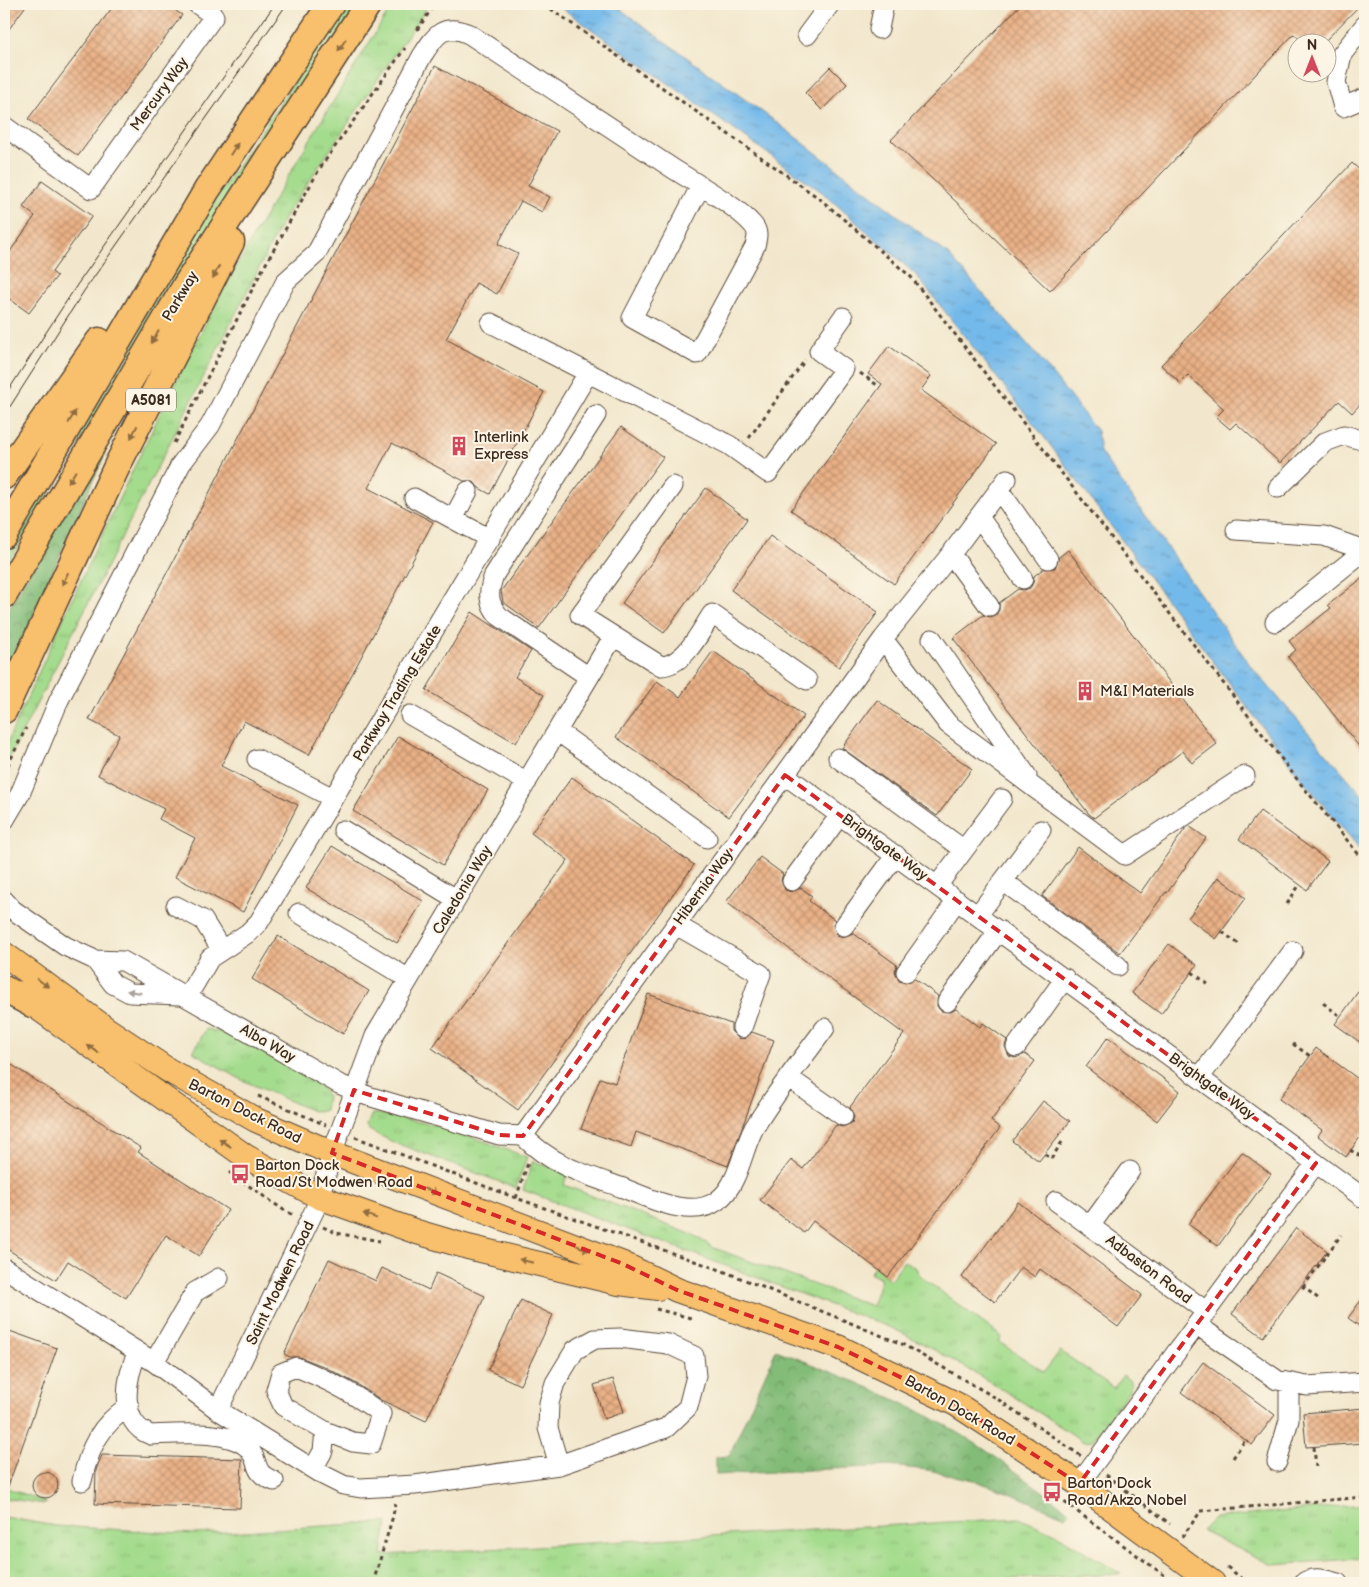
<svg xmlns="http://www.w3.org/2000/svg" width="1369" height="1587" font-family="'Balsamiq Sans',sans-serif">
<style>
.grass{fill:url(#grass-tufts);stroke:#708356}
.forest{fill:url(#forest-crowns);stroke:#5f734b}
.water{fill:url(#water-ripples);stroke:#577284}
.building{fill:url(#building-cross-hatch)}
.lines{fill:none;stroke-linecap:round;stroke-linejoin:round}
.minor-casing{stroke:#564638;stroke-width:21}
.major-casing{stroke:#564638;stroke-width:26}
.highway-casing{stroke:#564638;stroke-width:29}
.path{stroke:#564638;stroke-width:3;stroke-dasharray:4 4;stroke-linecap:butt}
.minor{stroke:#fff;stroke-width:19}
.major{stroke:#f8bf6c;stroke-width:24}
.highway{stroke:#f8bf6c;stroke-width:26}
.tram{stroke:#3b2a1e;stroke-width:1}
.oneway{fill:#906d41}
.oneway2{fill:#a79f9a}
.marked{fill:none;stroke:#d62828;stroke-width:4;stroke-dasharray:10 6;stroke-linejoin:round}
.labels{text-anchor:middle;stroke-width:4;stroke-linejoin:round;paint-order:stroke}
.shield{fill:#fcf5e5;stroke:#75675a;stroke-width:1}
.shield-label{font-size:14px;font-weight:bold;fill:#3b2a1e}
.street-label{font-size:15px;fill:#3b2a1e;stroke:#fcf5e5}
.poi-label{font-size:15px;fill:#3b2a1e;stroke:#fcf5e5;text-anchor:start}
</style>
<defs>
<pattern id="grass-tufts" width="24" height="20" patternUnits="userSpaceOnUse" patternTransform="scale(1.25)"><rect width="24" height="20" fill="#a4dc8d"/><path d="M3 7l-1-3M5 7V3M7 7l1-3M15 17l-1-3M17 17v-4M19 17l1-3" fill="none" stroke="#8ebd79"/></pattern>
<pattern id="forest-crowns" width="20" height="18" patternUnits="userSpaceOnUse" patternTransform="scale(1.25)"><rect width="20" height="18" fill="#83bc78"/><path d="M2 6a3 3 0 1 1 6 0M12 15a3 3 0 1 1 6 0" fill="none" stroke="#6c9962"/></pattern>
<pattern id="water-ripples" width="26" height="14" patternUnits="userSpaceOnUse" patternTransform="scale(1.25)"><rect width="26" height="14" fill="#73b9ea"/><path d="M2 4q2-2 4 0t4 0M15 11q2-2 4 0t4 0" fill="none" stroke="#6097bd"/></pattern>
<pattern id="building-cross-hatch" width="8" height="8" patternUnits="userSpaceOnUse" patternTransform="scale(1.25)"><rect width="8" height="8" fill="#eab186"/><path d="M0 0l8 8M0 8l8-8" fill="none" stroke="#bf906d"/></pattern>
</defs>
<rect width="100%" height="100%" fill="#fcf5e5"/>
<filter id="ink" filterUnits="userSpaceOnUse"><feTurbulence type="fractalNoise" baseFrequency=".02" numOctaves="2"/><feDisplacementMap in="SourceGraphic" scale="10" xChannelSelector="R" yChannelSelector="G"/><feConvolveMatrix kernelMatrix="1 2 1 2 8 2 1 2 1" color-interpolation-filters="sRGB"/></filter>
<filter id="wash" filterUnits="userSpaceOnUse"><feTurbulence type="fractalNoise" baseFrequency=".0096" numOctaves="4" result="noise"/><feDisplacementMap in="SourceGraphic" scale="20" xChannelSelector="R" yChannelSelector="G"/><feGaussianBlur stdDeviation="1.12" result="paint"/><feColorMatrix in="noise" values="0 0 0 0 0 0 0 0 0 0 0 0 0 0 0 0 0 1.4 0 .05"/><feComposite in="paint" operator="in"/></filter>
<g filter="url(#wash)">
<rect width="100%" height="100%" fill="#f2e7cc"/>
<path class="grass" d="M346,4H358L143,333L4,570V552L55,464L205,215Z
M393,4H429L286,215L4,768V749C70,604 135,459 209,317C265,210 330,107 393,4Z
M206,1029L229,1033L323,1088L327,1096L325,1110L318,1112L310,1110L242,1080L193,1052Z
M372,1114H380L445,1127L527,1157L516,1188L393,1142L369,1130L367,1125Z
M533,1161L567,1174L564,1185L693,1235L714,1248L872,1306L881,1279L870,1273L874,1266L890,1280L904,1261L916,1268L920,1276L1002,1337L999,1342L1044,1372L1060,1351L1114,1388L1123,1375L1130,1381L1131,1388L1092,1441L1084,1442C1022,1401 961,1362 894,1329L523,1190Z
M4,1487L45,1502V1504L4,1498Z
M1365,1504V1558L1273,1565L1201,1531L1214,1518Z
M4,1517L55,1526L196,1534L387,1522L382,1555L1019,1518L1058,1535L1121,1574L933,1583H4Z"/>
<path class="forest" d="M103,451L105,454L4,680V617L98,452Z
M776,1350C830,1371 883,1392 934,1419C982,1444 1025,1479 1069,1511L1065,1517L1015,1495L973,1480L928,1470L889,1466L716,1475V1457L729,1456Z"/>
<path class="water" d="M556,4H613L772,119L949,255L1037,355L1097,431L1100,452L1250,665L1365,798V855L1300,777L1044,437L916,275L822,192Z"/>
<g id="blocks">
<path class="building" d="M4,4H27L4,36Z
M115,4H166L182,15L78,156L28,119Z
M1021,4H1361L1324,42H1303L1294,34L1050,291L891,140Z
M435,66L557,131L528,186L550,197L542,212L521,201L498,244L518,254L497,294L476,283L446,339L544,392L490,494L479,488L473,481H464L392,443L368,488L433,522L309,755L244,721L221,766L298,805L243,912L175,877L195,838L159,819L164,809L98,775L119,735L89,720Z
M830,67L847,84L822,110L805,93Z
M1352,163L1365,175V399L1352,413L1339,401L1280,463L1236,423L1230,429L1216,417L1224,409L1188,375L1180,383L1161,365Z
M42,181L92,216L52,272L57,276L29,313L4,295V260L35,216L23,207Z
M889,346L931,376L921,390L996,444L894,584L791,510L882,384L868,374Z
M621,427L663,457L539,628L503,602L501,591Z
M706,488L747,519L664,633L622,603Z
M770,536L878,612L839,667L731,590Z
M1068,550L1217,744L1192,763L1183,751L1094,818L1089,814L953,638L983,615L990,617L996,615L999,610V603L1018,589L1024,590L1030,588L1033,583L1034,576L1043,569L1055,568L1059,557Z
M1365,576V754L1288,657L1296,650L1289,641L1331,608L1328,605Z
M472,612L531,651L515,677L544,695L516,743L426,690Z
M713,651L804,716L729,817L616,737L657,681L680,697Z
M877,700L972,769L937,816L842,748Z
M398,736L488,790L443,865L353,811Z
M572,777L694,865L518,1110L432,1048L568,860L531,833Z
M1260,811L1328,861L1307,890L1239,839Z
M1189,826L1206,838L1167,893L1166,892L1120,953L1042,896L1078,847L1140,893L1185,829Z
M332,846L423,901L397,943L306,888Z
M760,857L783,874L781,880L785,890L791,892L801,888L812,896L809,901L835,920L833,925L837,935L843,937L853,933L897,965L895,971L899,981L905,983L915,979L938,996L937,1006L941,1011L951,1012L956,1009L980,1027L983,1023L1007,1040L1005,1046L1009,1056L1015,1058L1025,1054L1035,1061L991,1121L1000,1128L888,1277L813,1221L804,1233L760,1200L791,1160L803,1169L836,1125L842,1127L852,1123L854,1117L850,1107L904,1034L726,902Z
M1218,877L1246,898L1216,939L1188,918Z
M278,936L369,991L343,1034L252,979Z
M1169,944L1197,965L1161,1014L1132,993Z
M1365,982V1046L1335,1024Z
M648,994L731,1024V1031L738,1038L745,1039L752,1032L774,1040L728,1166L636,1132L631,1147L581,1129L600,1078L615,1083Z
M1108,1037L1180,1091L1157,1121L1086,1067Z
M1316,1048L1365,1084V1130L1346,1157L1318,1136L1322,1130L1279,1099Z
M4,1060L141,1148L138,1152L228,1210L199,1256L166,1235L126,1298L68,1261L56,1280L4,1247Z
M1043,1101L1070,1121L1039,1161L1012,1141Z
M1242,1152L1271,1174L1218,1246L1188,1224Z
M1018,1202L1142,1295L1118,1327L1040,1269L1035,1277L1021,1267L995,1302L962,1277Z
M1296,1228L1327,1251L1263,1337L1232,1314Z
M329,1259L376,1281L382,1268L429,1290L436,1273L485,1296L426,1421L381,1400L357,1384L323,1366L300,1357H290L284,1354Z
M1365,1295V1330L1348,1318Z
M521,1300L553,1315L520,1385L488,1370Z
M4,1329L57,1348L6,1492H4Z
M1203,1362L1275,1415L1252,1445L1181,1392Z
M613,1379L624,1412L604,1419L594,1385Z
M1365,1408V1443L1306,1447L1303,1413Z
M102,1455L242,1459L240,1508L95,1504L96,1470Z
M32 1485a13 13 0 1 1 26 0a13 13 0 1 1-26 0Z"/>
</g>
</g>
<g filter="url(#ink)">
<use href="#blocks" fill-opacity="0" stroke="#564638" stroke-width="1"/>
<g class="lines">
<defs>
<path id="minor" d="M1365,25L1342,54L1336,82L1343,107L1365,98
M879,29L884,4
M807,35L830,4
M4,126L91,189L214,16L197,4
M491,323L729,445L768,473L844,369L819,351L843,317
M673,486L580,615L661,666C685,665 700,632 712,614L807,680
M1278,488L1325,442L1344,435L1365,441
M999,490L1048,559
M414,498L490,539
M979,517L1023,579
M453,519L468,491
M1236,530L1324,536L1364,550
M951,554L989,606
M1275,622L1365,550
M883,639L948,724L1125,855L1245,776
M932,639L1027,776
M589,677L499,616C487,602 488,592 494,575L596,415
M410,715L527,782
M557,731L707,838
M838,758L964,850
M257,759L333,798
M785,775L1365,1199
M4,821L20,794L59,700L181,464L210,426L286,281L316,254L422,56C435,36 443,22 469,34C536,78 604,123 672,168C695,183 736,205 753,225C759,232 757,238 755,246L697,354L632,318L700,187
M343,830L456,899
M792,881L840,815
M1003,881L1118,966
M937,886L1002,799
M4,900L13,910L65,946L95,960L113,984L130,993L179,995
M176,906L203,920L221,949
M299,913L409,979
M978,915L1041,830
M676,925L761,974L742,1028
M844,926L896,855
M95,960L123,961L339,1084L368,1096L499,1135L523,1136C553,1166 584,1174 623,1188C662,1203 712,1230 735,1177C742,1162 746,1143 754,1128C775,1093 801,1061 825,1028
M906,972L957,900
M187,997L210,958L248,933L259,922L588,373
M947,1002L999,930
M1016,1047L1065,978
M1200,1077L1293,951
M789,1078L843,1116
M523,1136L883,639L951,554L1007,479
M1056,1201L1207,1312
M1090,1226L1130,1171
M4,1268L154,1362L218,1410L321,1474L343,1485L361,1488L415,1485L559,1465L666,1428L688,1407L696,1376L694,1356L668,1344L620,1338L595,1339L575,1350L555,1383L549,1403L548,1428L559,1465
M1197,1325L1277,1380L1307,1386L1365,1382
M138,1352C125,1377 118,1424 151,1435C177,1434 230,1429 249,1449C261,1463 251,1472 274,1481
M154,1362L195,1292L219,1278
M296,1367C326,1379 356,1394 381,1414L371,1444L353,1442L325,1431L283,1406L276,1390L281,1373Z
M218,1410L316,1207L335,1145L375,1036L613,637
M1277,1462L1289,1420V1384
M313,1469L323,1451L325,1431
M82,1481C89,1448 100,1425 129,1406
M1079,1484L1316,1163
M1303,1583C1313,1575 1326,1580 1338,1583"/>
<path id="major" d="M4,954L105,1028L168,1070L256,1120L332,1153L623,1264L677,1290L838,1347L956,1404L1079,1484L1213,1583
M17,993L245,1156L319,1197L417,1232L468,1247L619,1283L658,1288"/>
<path id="highway" d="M4,476L99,341
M4,535L207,190L331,4
M4,595L186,285L368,4
M4,710L118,464L231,242
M4,989L32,1004"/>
</defs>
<use href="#minor" class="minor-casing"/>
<use href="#major" class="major-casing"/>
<use href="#highway" class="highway-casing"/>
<path class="path" d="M544,4L820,199L911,277L1300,783L1365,862
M417,30L435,4
M860,373L880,387
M749,438L805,360
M174,443L260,274L320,168L405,48
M4,773L26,728
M1287,904L1300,884
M1222,932L1239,944
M1192,972L1209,985
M1323,1003L1340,1016
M1293,1044L1310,1056
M258,1096L326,1125
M355,1137L516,1198L723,1271L902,1344L996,1398L1081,1456
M1350,1150L1365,1159
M1045,1154L1051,1159L1062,1142
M229,1172L285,1211L294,1215
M516,1198L528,1163
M323,1227L336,1233L380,1241
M1302,1286L1319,1299
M1303,1287L1341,1235
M656,1309L691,1318
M1314,1447L1316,1468
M1233,1458L1245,1440
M1106,1475L1170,1524
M1045,1488L1175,1583
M1182,1537L1201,1511L1365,1497
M1227,1567L1248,1583
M373,1583L393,1516L395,1503"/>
<use href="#minor" class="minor"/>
<use href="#major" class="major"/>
<use href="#highway" class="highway"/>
<path class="tram" d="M4,397L77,285L275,4
M4,416L84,291L287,4"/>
</g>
<defs><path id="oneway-solid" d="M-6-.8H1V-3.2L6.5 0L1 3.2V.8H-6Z" transform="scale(1.25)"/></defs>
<g class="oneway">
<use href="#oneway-solid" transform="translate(342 45) rotate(123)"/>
<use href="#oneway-solid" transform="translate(234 149) rotate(-57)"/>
<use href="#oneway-solid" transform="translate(216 272) rotate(117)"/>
<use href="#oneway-solid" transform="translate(155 337) rotate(121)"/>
<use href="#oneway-solid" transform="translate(72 417) rotate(-59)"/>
<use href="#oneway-solid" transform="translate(134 432) rotate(117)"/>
<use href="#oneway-solid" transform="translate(72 477) rotate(121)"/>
<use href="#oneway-solid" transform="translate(65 579) rotate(115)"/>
<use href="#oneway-solid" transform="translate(43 983) rotate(36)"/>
<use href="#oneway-solid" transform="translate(93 1049) rotate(-144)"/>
<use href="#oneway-solid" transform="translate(225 1143) rotate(-146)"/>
<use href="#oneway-solid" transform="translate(431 1191) rotate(19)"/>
<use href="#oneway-solid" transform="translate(370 1216) rotate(-160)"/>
<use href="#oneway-solid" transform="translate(583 1248) rotate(22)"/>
<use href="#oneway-solid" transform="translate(526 1261) rotate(-166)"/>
</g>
<use class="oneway2" href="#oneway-solid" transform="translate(134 992) rotate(-172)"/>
</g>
<path class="marked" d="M785,775L1316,1163L1079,1484L956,1404L838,1347L677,1290L623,1264L332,1153L354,1090L499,1135L523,1136Z"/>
<defs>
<symbol id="building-bare" viewBox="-9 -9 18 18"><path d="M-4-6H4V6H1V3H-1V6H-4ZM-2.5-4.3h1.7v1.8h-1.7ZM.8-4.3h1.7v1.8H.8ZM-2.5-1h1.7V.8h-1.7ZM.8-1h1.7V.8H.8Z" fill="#d1495b" stroke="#fcf5e5" stroke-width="2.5" paint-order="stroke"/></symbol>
<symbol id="bus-bare" viewBox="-9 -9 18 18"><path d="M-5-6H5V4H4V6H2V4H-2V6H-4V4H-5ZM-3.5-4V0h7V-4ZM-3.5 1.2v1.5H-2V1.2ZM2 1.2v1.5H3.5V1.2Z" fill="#d1495b" stroke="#fcf5e5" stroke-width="2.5" paint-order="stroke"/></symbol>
</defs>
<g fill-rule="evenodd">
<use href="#building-bare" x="445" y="432" width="28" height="28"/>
<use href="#building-bare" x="1071" y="677" width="28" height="28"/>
<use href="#bus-bare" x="226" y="1160" width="28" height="28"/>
<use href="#bus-bare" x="1038" y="1478" width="28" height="28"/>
</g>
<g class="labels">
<rect class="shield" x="126" y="388.5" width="50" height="23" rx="4"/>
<g class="shield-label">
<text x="151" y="405">A5081</text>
</g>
<g class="street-label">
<text transform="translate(159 94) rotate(-54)" y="5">Mercury Way</text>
<text transform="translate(180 296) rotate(-59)" y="5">Parkway</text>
<text transform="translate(397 693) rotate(-59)" y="5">Parkway Trading Estate</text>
<text transform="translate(885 847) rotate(36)" y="5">Brightgate Way</text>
<text transform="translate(703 887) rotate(-54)" y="5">Hibernia Way</text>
<text transform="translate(462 890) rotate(-59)" y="5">Caledonia Way</text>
<text transform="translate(268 1043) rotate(30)" y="5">Alba Way</text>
<text transform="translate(1212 1086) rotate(36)" y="5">Brightgate Way</text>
<text transform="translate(245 1111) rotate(27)" y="5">Barton Dock Road</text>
<text transform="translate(1149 1269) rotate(37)" y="5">Adbaston Road</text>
<text transform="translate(280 1283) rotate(-64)" y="5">Saint Modwen Road</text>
<text transform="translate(960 1410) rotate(30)" y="5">Barton Dock Road</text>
</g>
<g class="poi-label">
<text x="474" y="442">Interlink<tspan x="474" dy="17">Express</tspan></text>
<text x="1100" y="696">M&amp;I Materials</text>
<text x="255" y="1170">Barton Dock<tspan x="255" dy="17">Road/St Modwen Road</tspan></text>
<text x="1067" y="1488">Barton Dock<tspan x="1067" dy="17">Road/Akzo Nobel</tspan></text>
</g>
</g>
<rect width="1369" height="1587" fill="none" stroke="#fcf5e5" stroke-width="20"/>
<g transform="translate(1312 58)"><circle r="24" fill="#fcf5e5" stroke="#afa495"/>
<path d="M0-4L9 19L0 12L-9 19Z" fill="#d1495b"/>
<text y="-8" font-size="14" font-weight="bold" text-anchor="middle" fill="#3b2a1e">N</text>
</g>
</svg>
